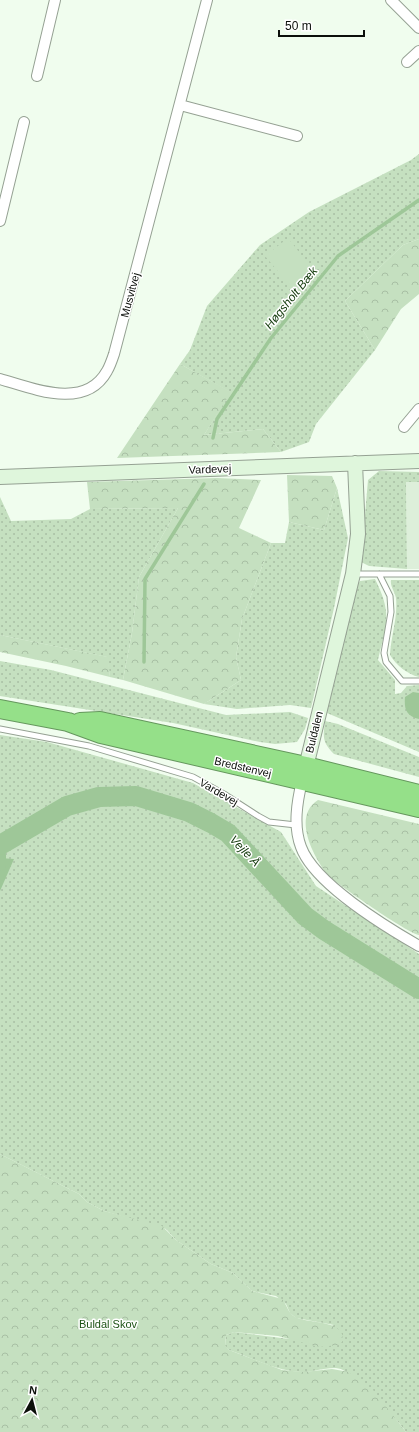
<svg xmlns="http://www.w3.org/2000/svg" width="419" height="1432" font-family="Helvetica,sans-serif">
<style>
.built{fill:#ddefda}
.grass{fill:url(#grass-dots)}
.forest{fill:url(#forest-crowns)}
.park{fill:#c5e0c0}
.water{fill:#9ec798}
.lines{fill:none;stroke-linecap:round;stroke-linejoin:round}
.stream{stroke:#9ec798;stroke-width:3.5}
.canal{stroke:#9ec798;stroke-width:12}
.river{stroke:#9ec798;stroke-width:20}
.lane-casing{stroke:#95a193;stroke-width:7}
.street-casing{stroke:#95a193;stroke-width:12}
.secondary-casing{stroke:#95a193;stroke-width:16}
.highway-casing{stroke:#65975d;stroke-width:20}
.lane{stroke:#fff;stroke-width:5}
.street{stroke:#fff;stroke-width:10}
.secondary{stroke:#dff6dc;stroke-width:14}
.highway{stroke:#95e089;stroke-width:18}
.labels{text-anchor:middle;stroke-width:3;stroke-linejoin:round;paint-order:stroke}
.street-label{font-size:11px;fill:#0b0f0a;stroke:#fff}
.park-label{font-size:11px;fill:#1d5315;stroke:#fff}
.water-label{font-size:12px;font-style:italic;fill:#123a0b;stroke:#fff}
</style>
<defs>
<pattern id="grass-dots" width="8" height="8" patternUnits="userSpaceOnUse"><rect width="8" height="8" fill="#c5e0c0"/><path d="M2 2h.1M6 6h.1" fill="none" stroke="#a8bfa4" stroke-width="1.8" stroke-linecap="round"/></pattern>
<pattern id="forest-crowns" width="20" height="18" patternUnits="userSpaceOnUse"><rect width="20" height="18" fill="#c5e0c0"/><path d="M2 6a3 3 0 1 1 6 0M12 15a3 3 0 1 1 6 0" fill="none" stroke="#a8bfa4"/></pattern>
</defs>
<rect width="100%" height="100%" fill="#f0fdee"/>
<path class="built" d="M406,482H419V569H407Z"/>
<path class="grass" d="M419,154V239L403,245L345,301L375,350L316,424L309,442L281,452L263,429L204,435L230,392L180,364L190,350L207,306L260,245L309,212L411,160Z
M379,471L419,472V482H406L407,569L369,566L361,562L368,480Z
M337,488L348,538L334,608L311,708L290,705L237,709L204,704L241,680L236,657L242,619L271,543H285L289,522L324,530Z
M0,497L11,521L71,519L90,509L178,508L139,577L132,633L123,680L110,677L107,657L0,635Z
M375,579C393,615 386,624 378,660L395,680V694L401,693L407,686L419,685V752L327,713L356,587L360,581Z
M391,580H419V677C407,674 397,666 390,655C391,636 398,617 396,598C395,592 390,587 391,580Z
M0,661L51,670L226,715L290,712L308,718L305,729L297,742L275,744L260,742L173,723L0,696Z
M325,721L338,724L419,757V777L334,754C322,742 323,737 325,721Z
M0,735L47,742L193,783L281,832L316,886L419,954V1432H406C401,1422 353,1376 343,1370C332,1364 313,1373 301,1372C275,1371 253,1358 229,1350L225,1346L226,1335L234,1332L289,1339L334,1325L296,1318L290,1313L286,1304L276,1296L252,1291L233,1273L211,1264L176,1240L166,1229L104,1211L87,1202L79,1194L0,1154Z"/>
<path class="forest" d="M419,239V294L401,309L375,350L345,301L403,245Z
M180,364L231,392L204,435L263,429L281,452L117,458Z
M287,475L332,476L337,488L324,530L289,522Z
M217,478L261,480L239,528L271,543L242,619L236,657L241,680L204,704L123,680L132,633L139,577L178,508L90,509L87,482Z
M0,635L108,657L110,677L66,666L0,652Z
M318,800L419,824V935C409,934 335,883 327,874C313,856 292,816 318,800Z
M0,1154L79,1194L87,1202L104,1211L162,1226L176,1240L211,1264L233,1273L252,1291L282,1299C287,1305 288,1313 295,1317C307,1324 348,1319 342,1342L338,1345L319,1347L278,1336L234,1332L226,1335L225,1345L229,1350L282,1370L303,1372L332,1369L349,1372L373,1390L406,1432H0Z"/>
<path class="park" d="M288,238L314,271L297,294L265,256Z"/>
<path class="water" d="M413,692L419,693V719C406,716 404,709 405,697Z
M0,858L14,859L0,891Z"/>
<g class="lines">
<path class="stream" d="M213,438L217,419L271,338L338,256L419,200
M144,662L145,579L204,484"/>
<path class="canal" d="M0,855V865"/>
<path class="river" d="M0,845L67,806L99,797L136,796L189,812L211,823L228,833L305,916L324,930L419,989"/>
<defs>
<path id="lane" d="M354,574H419
M379,574L390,596L391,612L384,653L386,662L402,681H419
M0,729L89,746L193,777L224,794L258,816L269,822L296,825"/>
<path id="street" d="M391,0L419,28
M407,62L419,51
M37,76L55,0
M180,105L297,136
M0,221L24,122
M0,379C32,388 85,411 107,371C110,366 112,360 114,354L207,0
M404,427L419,409
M302,781C297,802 293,826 301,847C314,883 386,927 419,946"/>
<path id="secondary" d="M0,477L419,461
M304,775L353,574L358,534L355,463"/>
<path id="highway" d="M0,709L68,722L101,734L419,808
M80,722L100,721L306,766L419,794"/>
</defs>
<use href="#lane" class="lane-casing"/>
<use href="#street" class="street-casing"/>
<use href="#secondary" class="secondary-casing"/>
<use href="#highway" class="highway-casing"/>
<use href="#lane" class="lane"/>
<use href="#street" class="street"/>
<use href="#secondary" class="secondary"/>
<use href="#highway" class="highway"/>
</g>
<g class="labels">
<g class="street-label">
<text transform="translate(130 295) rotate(-75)" y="4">Musvitvej</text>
<text transform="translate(210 469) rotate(-2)" y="4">Vardevej</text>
<text transform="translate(314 732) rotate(-76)" y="4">Buldalen</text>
<text transform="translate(243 767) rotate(13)" y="4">Bredstenvej</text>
<text transform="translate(219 792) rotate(30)" y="4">Vardevej</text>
</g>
<g class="park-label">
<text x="108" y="1328">Buldal Skov</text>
</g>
<g class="water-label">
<text transform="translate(291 298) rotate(-51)" y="4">Høgsholt Bæk</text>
<text transform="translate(245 851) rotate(46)" y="4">Vejle Å</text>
</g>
</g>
<g transform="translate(32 1400) rotate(7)" stroke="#ffffff" stroke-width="3" paint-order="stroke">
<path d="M0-3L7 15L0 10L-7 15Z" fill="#0b0f0a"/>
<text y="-6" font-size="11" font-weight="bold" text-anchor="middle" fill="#0b0f0a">N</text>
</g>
<path d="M279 30v6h85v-6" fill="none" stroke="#0b0f0a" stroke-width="2"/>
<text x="285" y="30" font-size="12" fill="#0b0f0a" stroke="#ffffff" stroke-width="3" paint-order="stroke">50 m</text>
</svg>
